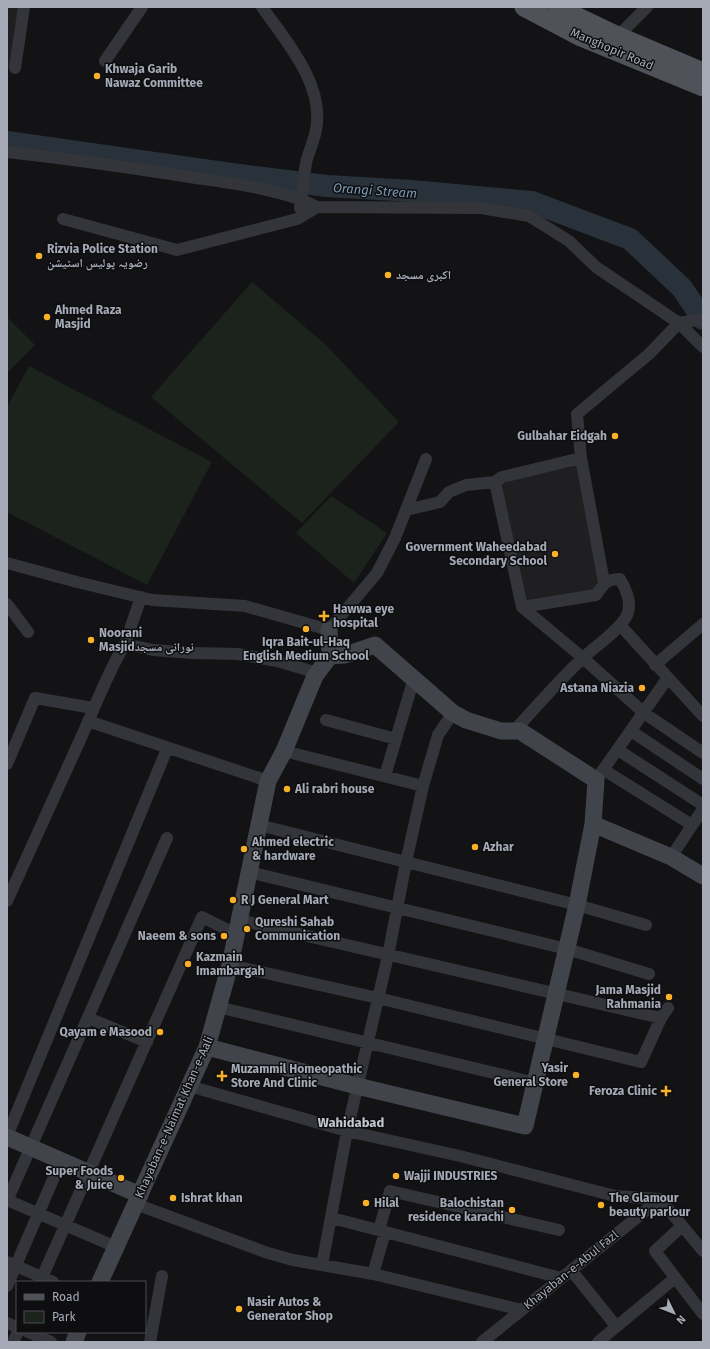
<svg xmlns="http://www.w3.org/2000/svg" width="710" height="1349" font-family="'Fira Sans','Noto Naskh Arabic',sans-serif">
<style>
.built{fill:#1f1f22}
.green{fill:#1b231c}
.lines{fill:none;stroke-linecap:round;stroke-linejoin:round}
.river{stroke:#29323a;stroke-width:22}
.street{stroke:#34353a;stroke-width:12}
.secondary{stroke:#42444b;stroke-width:17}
.primary{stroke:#50525a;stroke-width:19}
.poi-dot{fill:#f8b129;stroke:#0e0e10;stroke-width:1.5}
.labels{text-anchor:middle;stroke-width:3;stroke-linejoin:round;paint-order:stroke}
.street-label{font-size:12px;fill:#a5aab6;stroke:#0e0e10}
.poi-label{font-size:12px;font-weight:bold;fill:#a5aab6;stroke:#0e0e10;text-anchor:start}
.water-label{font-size:13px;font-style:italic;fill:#7a99b3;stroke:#0e0e10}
.neighbourhood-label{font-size:13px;font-weight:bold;fill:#c6c9d2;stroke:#0e0e10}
</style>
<rect width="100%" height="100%" fill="#131315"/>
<path class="built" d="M7,7H24L15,68L7,67Z
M581,458L600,589L522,607L495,482Z"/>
<path class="green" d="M252,282L324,343L399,422L302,523L151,397Z
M7,317L35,345L7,373Z
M29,366L212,462L147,585L7,512V407Z
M331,496L387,533L354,583L296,533Z"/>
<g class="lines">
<path class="river" d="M7,142L224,173L327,186L412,191L532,202L630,239L682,288L703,319"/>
<path class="street" d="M262,7C286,41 325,85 316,130C314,140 310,149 307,159C303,175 303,192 300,208
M618,36L647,7
M105,61L142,7
M15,68L24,7
M7,152C70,159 133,168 196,178C231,183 286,190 317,207
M63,219L177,250L297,219L317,207L481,208L529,216L569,241L596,267L679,323L703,347
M495,482L522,607L596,595C605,583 604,580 620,579C626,589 633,605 626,617C618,631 596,646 584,657C559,680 537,706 514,731
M406,510L440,502L449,492L466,485L495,482L502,477L581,458
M7,563L77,582L152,600L245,606L329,630L377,573L395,538L426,459
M604,582L581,458L577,414L649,354L679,323L703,319
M7,604L28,632
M522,607L583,658L644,713L703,753
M620,625L703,716
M125,644L141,597
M655,665L703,624
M326,720L396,739
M88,721L268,781
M631,731L703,779
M618,750L703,805
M284,751L423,786
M7,764L35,698L93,708
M604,770L692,825
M385,776L414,678
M596,780L667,679
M259,825L577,905L646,925
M671,857L703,809
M249,872L567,949L649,974
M7,901C31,847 56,794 80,740C95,708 106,675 125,644L153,650L193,653L238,654L277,661L318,673
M239,920L661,1018
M230,965L378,998L641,1062L661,1018L668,1008
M218,1007L536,1083
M88,1018L147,1042
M189,1086L347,1131L460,1156L615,1196L660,1199
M7,1136L167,749
M660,1199L703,1251
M7,1200L116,1247
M7,1201L167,838
M136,1204L268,1253L293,1260L373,1274L522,1310
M332,1218L561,1278
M682,1226L655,1251L703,1314
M379,1230L390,1191L559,1230
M7,1262L53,1282
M322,1265L347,1131L388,956L406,862L423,786L438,735L453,713
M571,1270L616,1326
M373,1274L385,1232
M40,1282L202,917L236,934
M7,1286L61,1161
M7,1323L17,1327
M28,1332L51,1342
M13,1342L18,1332
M150,1342L162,1276
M482,1342L660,1199
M598,1342L675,1278"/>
<path class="secondary" d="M593,824L671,857L703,876
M207,1047L357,1086L525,1126L577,905L593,824L596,780L520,731H501L466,720L453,713L375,645L345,655L330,656
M7,1137L140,1195
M100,1282L207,1047L230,965L268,781L284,751L315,676L330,656L329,630
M74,1342L78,1332"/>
<path class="primary" d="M524,7L581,37L703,87
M557,7L618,36L703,72"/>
</g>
<g class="poi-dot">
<circle cx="97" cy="76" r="4"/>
<circle cx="39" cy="256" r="4"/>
<circle cx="388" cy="275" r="4"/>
<circle cx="47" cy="317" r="4"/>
<circle cx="615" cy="436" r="4"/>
<circle cx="555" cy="554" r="4"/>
<path d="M322 610h4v4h4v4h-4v4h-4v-4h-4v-4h4z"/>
<circle cx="306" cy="629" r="4"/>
<circle cx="91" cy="640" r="4"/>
<circle cx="642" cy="688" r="4"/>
<circle cx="287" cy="789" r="4"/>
<circle cx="475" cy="847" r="4"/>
<circle cx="244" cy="849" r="4"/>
<circle cx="233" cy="900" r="4"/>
<circle cx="247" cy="929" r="4"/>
<circle cx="224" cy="936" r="4"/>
<circle cx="188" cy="964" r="4"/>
<circle cx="669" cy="997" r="4"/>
<circle cx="160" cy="1032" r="4"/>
<circle cx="576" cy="1075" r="4"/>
<path d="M220 1070h4v4h4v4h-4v4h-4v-4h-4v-4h4z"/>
<path d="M664 1085h4v4h4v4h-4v4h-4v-4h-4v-4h4z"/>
<circle cx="396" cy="1176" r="4"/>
<circle cx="121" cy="1178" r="4"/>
<circle cx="173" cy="1198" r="4"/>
<circle cx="366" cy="1203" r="4"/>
<circle cx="601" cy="1205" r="4"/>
<circle cx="512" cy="1210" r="4"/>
<circle cx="239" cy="1309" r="4"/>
</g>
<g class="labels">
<g class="street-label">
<text transform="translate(612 49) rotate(23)" y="4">Manghopir Road</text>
<text transform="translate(174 1117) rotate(-66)" y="4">Khayaban-e-Naimat Khan-e-Aali</text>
<text transform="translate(571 1270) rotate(-39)" y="4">Khayaban-e-Abul Fazl</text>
</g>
<g class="poi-label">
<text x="105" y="73">Khwaja Garib<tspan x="105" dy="14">Nawaz Committee</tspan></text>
<text x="47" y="253">Rizvia Police Station<tspan x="47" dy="14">رضویہ پولیس اسٹیشن</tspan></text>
<text x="396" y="279">اکبری مسجد</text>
<text x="55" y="314">Ahmed Raza<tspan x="55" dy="14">Masjid</tspan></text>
<text x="607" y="440" text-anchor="end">Gulbahar Eidgah</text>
<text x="547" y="551" text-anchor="end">Government Waheedabad<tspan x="547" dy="14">Secondary School</tspan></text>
<text x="333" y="613">Hawwa eye<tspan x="333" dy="14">hospital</tspan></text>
<text x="99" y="637">Noorani<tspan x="99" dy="14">Masjidنورانی مسجد</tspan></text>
<text x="306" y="646" text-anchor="middle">Iqra Bait-ul-Haq<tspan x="306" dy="14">English Medium School</tspan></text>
<text x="634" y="692" text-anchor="end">Astana Niazia</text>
<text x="295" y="793">Ali rabri house</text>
<text x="252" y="846">Ahmed electric<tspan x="252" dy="14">&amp; hardware</tspan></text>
<text x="483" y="851">Azhar</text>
<text x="241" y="904">R J General Mart</text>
<text x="255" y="926">Qureshi Sahab<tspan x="255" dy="14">Communication</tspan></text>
<text x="216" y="940" text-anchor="end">Naeem &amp; sons</text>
<text x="196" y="961">Kazmain<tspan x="196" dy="14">Imambargah</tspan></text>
<text x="661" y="994" text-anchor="end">Jama Masjid<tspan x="661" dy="14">Rahmania</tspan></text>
<text x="152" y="1036" text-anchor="end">Qayam e Masood</text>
<text x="568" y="1072" text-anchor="end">Yasir<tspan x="568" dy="14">General Store</tspan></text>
<text x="231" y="1073">Muzammil Homeopathic<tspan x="231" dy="14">Store And Clinic</tspan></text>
<text x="657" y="1095" text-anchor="end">Feroza Clinic</text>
<text x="113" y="1175" text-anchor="end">Super Foods<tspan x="113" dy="14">&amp; Juice</tspan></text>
<text x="404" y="1180">Wajji INDUSTRIES</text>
<text x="181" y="1202">Ishrat khan</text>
<text x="609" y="1202">The Glamour<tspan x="609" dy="14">beauty parlour</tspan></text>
<text x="374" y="1207">Hilal</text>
<text x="504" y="1207" text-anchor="end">Balochistan<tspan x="504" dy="14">residence karachi</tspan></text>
<text x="247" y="1306">Nasir Autos &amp;<tspan x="247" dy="14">Generator Shop</tspan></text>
</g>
<g class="water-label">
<text transform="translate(375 190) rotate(4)" y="5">Orangi Stream</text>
</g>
<g class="neighbourhood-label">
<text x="351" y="1127">Wahidabad</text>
</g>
</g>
<rect width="710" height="1349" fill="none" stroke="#a5aab6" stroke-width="16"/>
<rect x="16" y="1281" width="130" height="52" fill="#0e0e10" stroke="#4a4c52"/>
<rect x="24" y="1294" width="20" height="6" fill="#50525a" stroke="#4a4c52"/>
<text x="52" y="1301" font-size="12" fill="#a5aab6">Road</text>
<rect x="24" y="1311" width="20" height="12" fill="#1b231c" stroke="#4a4c52"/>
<text x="52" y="1321" font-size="12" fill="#a5aab6">Park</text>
<g transform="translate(674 1313) rotate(133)" stroke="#0e0e10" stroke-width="3" paint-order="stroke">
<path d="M0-3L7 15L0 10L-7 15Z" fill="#a5aab6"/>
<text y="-6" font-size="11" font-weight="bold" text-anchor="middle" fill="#a5aab6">N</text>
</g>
</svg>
